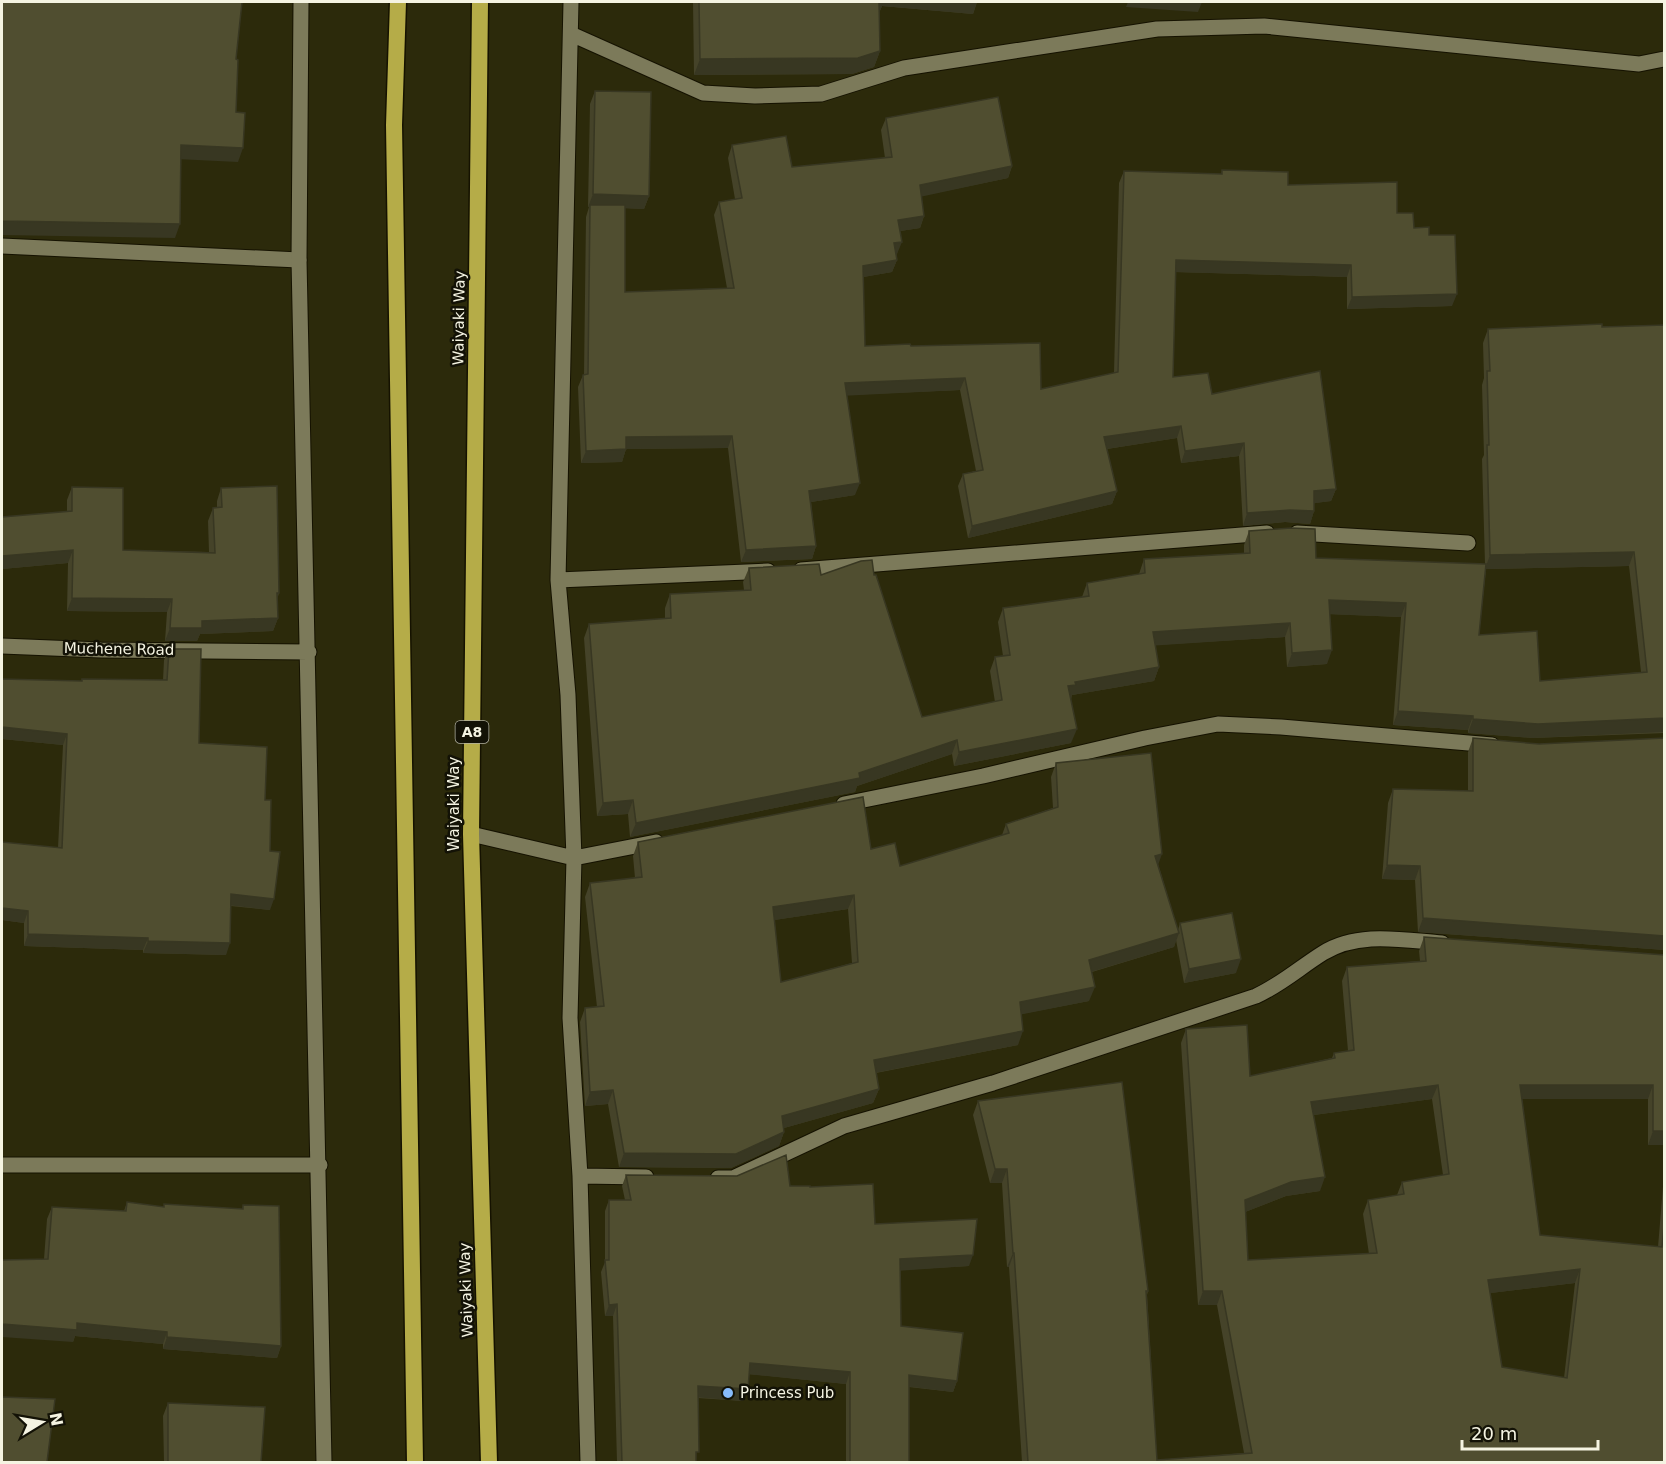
<svg xmlns="http://www.w3.org/2000/svg" width="1666" height="1464" font-family="'DejaVu Sans',sans-serif">
<style>
.lines{fill:none;stroke-linecap:round;stroke-linejoin:round}
.service-casing{stroke:#151200;stroke-width:17}
.minor-casing{stroke:#151200;stroke-width:17}
.trunk-casing{stroke:#151200;stroke-width:19}
.service{stroke:#7c7a5a;stroke-width:15}
.minor{stroke:#7c7a5a;stroke-width:15}
.trunk{stroke:#b5ac48;stroke-width:16}
.wall{fill:#454329;fill-rule:evenodd}
.shaded-wall{fill:#383722}
.building{fill:#504e30;stroke:#383722;stroke-width:1.5;fill-rule:evenodd}
.poi-dot{fill:#87bbfb;stroke:#131206;stroke-width:2}
.labels{text-anchor:middle;stroke-width:5;stroke-linejoin:round;paint-order:stroke}
.shield{fill:#131206;stroke:#b1b0a0;stroke-width:1.5}
.shield-label{font-size:14px;font-weight:bold;fill:#f5f4e2}
.street-label{font-size:15px;fill:#f5f4e2;stroke:#131206}
.poi-label{font-size:15px;fill:#f5f4e2;stroke:#131206;text-anchor:start}
</style>
<rect width="100%" height="100%" fill="#2c2a0b"/>
<g class="lines">
<defs>
<path id="service" d="M2,246L299,260"/>
<path id="minor" d="M301,2L299,260L324,1462
M571,2L558,580L568,695L574,858L570,1018L580,1176L588,1462
M571,34L703,93L755,96L821,94L904,68L1157,29L1264,26L1639,64L1664,59
M1297,533L1468,543
M801,570L1267,533
M558,580L768,571
M2,646L101,650L309,652
M844,804L983,776L1145,738L1218,724L1281,727L1492,745
M471,834L574,858L656,842
M2,1165H320
M580,1176L646,1177
M718,1178H733L844,1126L993,1083L1256,996C1282,984 1299,968 1323,953C1358,931 1402,940 1442,943"/>
<path id="trunk" d="M398,2L394,125L415,1462
M480,2L471,834L489,1462"/>
</defs>
<use href="#service" class="service-casing"/>
<use href="#minor" class="minor-casing"/>
<use href="#trunk" class="trunk-casing"/>
<use href="#service" class="service"/>
<use href="#minor" class="minor"/>
<use href="#trunk" class="trunk"/>
</g>
<path class="wall" d="M693,2H977L973,14L882,6L879,13L880,51L874,67L852,74L694,75Z
M595,91L649,196L644,209L625,208V292L727,288L714,215L719,202L735,199L728,158L732,145L792,167L885,158L881,130L886,118L1012,166L1008,178L921,196L924,216L920,228L900,231L897,254L896,255L897,260L892,272L863,277L865,346H911L1041,389L1114,373L1119,183L1124,171L1221,174L1222,170L1288,185L1397,213L1414,228L1429,235L1452,306L1347,309V277L1176,272L1173,377L1212,394L1336,489L1331,501L1314,503V511L1310,524L1285,522L1243,526L1239,456L1181,463L1177,438L1107,449L1117,491L1112,504L968,538L958,486L963,474L976,471L960,390L847,395L855,495L811,502L816,546L812,559L741,562L728,448L626,449L622,462L581,463L578,387L583,375H584L586,217L589,207H588L590,104Z
M1665,325V733L1533,738L1468,733V730L1393,725L1401,617L1330,614L1327,664L1287,667L1285,637L1155,645L1159,667L1154,681L1072,695L1071,699V743L954,766L952,754L857,786L855,792L630,837L628,814L597,816L584,638L589,624L665,619V608L670,594L744,590L743,582L749,568L821,575H874L922,717L995,702L990,671L995,657L1003,656L998,622L1003,608L1082,597L1087,583L1139,574L1144,559L1244,553V545L1249,531L1316,558L1485,564L1482,459L1484,455L1482,385L1484,378L1483,343L1488,329ZM1629,566L1641,672L1540,681L1479,635L1486,569Z
M72,487L123,550L209,552L208,521L213,508H217V501L221,488L279,593L277,600L278,618L273,631L200,634L197,641H165L167,612L67,611L68,563L2,569V517L67,512V500Z
M169,649L199,743L265,800L270,851V910L231,906L226,955L143,953V950L24,946V923L2,920L58,848L63,745L2,739V679L81,681L82,679L163,680L164,660Z
M1473,738L1539,744L1665,738V950L1418,932L1415,880L1382,879L1388,803L1393,789L1468,791V752Z
M1056,763L1158,864L1178,930L1180,923L1236,973L1184,983L1176,940L1174,947L1092,972L1089,1001L1021,1014L1018,1045L876,1073L879,1089L873,1103L784,1128V1132L779,1146L731,1168L619,1167L608,1104L585,1106L580,1022L585,1008L597,1007L585,897L590,883L635,878L633,856L638,842L871,849L900,866L1002,835L1006,824L1053,808L1051,777ZM848,909L852,963L781,982L774,920Z
M1424,937L1665,955V1145H1648V1099H1522L1540,1235L1658,1247L1665,1162V1462H1022L1009,1267H1007L1002,1183H990L973,1115L978,1101L1148,1291L1147,1295L1157,1460L1244,1453L1217,1305H1198L1181,1043L1186,1029L1250,1076L1332,1058L1334,1053L1348,1051L1342,981L1347,967L1420,961L1419,951ZM1432,1099L1443,1175L1402,1182L1397,1195L1368,1200L1363,1214L1369,1254L1248,1260L1245,1212L1286,1196L1320,1191L1314,1115ZM1575,1283L1564,1378L1502,1367L1490,1293Z
M626,1175L810,1187L875,1224L969,1266L900,1270L901,1326L957,1381L953,1392L909,1387V1462H846V1384L749,1374L748,1389L743,1401L698,1398L696,1462H617L613,1316H605L601,1272L605,1262V1211L609,1200H625L622,1186Z
M127,1202L164,1207V1204L242,1209L243,1205L281,1346L277,1358L163,1349V1344L75,1336L73,1342L44,1259L47,1219L52,1207L124,1211Z
M168,1403L261,1462H164L163,1416Z"/>
<path class="shaded-wall" d="M877,2H977L973,14L882,6L879,13Z
M1128,2H1202L1198,12L1126,7Z
M880,51L874,67L852,74L694,75L700,59Z
M181,145L243,148L238,162L176,159Z
M1012,166L1008,178L915,198L920,185Z
M593,194L649,196L644,209L590,207V205L589,207H588Z
M924,216L920,228L894,232L898,220Z
M2,221L180,224L175,238L2,235Z
M902,242L897,254L890,256L894,243Z
M897,260L892,272L858,278L863,266Z
M1176,260L1351,265L1347,277L1172,272Z
M1457,294L1452,306L1347,309L1352,297Z
M965,378L960,390L840,396L845,383Z
M1181,426L1177,438L1100,450L1104,437Z
M732,436L728,448L626,449L622,462L581,463L586,451L626,437Z
M1244,443L1239,456L1181,463L1185,451Z
M860,483L855,495L805,503L809,491Z
M1336,489L1331,501L1309,504L1314,491Z
M1117,491L1112,504L968,538L972,526Z
M1290,510L1314,511L1310,524L1285,522L1243,526L1247,513Z
M816,546L812,559L741,562L746,550Z
M73,550L68,563L2,569V556Z
M1634,552L1629,566L1485,569L1490,555Z
M72,598L172,599L167,612L67,611Z
M1329,600L1406,603L1401,617L1324,614Z
M278,618L273,631L200,634L197,641H165L170,628L202,621Z
M1290,623L1285,637L1148,646L1153,632Z
M1332,650L1327,664L1287,667L1292,653Z
M1159,667L1154,681L1072,695L1071,699L1068,686L1075,682Z
M1398,711L1473,716L1468,730L1393,725Z
M1665,718V730L1664,732L1533,738L1468,733L1473,719Z
M2,727L67,734L63,745L2,739Z
M1077,729L1071,743L954,766L959,752Z
M957,740L952,754L857,786L855,792L630,837L636,823L859,773Z
M633,800L628,814L597,816L603,803Z
M1162,854L1157,868L1155,856Z
M1387,865L1420,866L1415,880L1382,879Z
M231,894L274,899L270,910L227,905Z
M854,895L848,909L768,921L773,907Z
M2,908L28,911L24,923L2,920Z
M1423,918L1665,936V950L1418,932Z
M1179,933L1174,947L1084,974L1089,960Z
M28,934L148,938L143,950L24,946Z
M148,941L230,943L226,955L143,953Z
M1241,959L1236,973L1184,983L1189,969Z
M1095,987L1089,1001L1014,1016L1020,1002Z
M1023,1031L1018,1045L869,1074L874,1060Z
M1438,1085L1432,1099L1306,1116L1311,1102Z
M1520,1085H1653L1648,1099H1515Z
M879,1089L873,1103L777,1130L782,1116Z
M613,1090L608,1104L585,1106L590,1092Z
M1653,1131H1665V1145H1648Z
M784,1132L779,1146L731,1168L619,1167L624,1153Z
M995,1169H1007L1002,1183H990Z
M1325,1177L1320,1191L1286,1196L1240,1214L1245,1200L1291,1182Z
M1013,1253H1014L1009,1267H1007Z
M973,1255L969,1266L896,1271L900,1259Z
M1580,1269L1575,1283L1483,1294L1488,1280Z
M1203,1291H1222L1217,1305H1198Z
M617,1304L613,1316H605L609,1305Z
M77,1323L167,1332L163,1344L75,1336L73,1342L2,1337V1324Z
M167,1337L281,1346L277,1358L163,1349Z
M750,1363L850,1372L846,1384L746,1374Z
M909,1375L957,1381L953,1392L904,1386Z
M698,1386L748,1389L743,1401L694,1397Z"/>
<path class="building" d="M2,2H242L236,59L238,60L236,112L245,113L243,148L181,145L180,224L2,221Z
M699,2H879L880,51L858,58L700,59Z
M595,91L651,92L649,196L593,194Z
M998,97L1012,166L920,185L924,216L898,220L902,242L894,243L897,260L863,266L865,346L910,344L911,346L1040,343L1041,389L1118,372L1124,171L1222,174V170L1288,172V185L1397,182V213H1413L1414,228L1429,227V235H1455L1457,294L1352,297L1351,265L1176,260L1173,377L1208,373L1212,394L1320,371L1336,489L1314,491V511L1290,510L1247,513L1244,443L1185,451L1181,426L1104,437L1117,491L972,526L963,474L983,470L965,378L845,383L860,483L809,491L816,546L746,550L732,436L626,437V449L586,451L583,375L588,374L590,205H625V292L734,288L719,202L742,198L732,145L786,136L792,167L892,157L886,118Z
M1602,324V327L1665,325V718L1538,724L1473,719V716L1398,711L1406,603L1329,600L1332,650L1292,653L1290,623L1153,632L1159,667L1075,682L1076,685L1068,686L1077,729L959,752L957,740L859,773L860,778L636,823L633,800L603,803L589,624L671,618L670,594L751,590L749,568L819,564L821,575L861,561L872,560L874,575H876L922,717L1002,700L995,657L1010,655L1003,608L1089,596L1087,583L1145,573L1144,559L1250,553L1249,531L1291,528L1315,529L1316,558L1486,564L1479,635L1537,631L1540,681L1647,672L1634,552L1490,555L1487,445H1489L1487,371H1490L1488,329Z
M277,486L279,593H277L278,618L202,621V628H170L172,599L72,598L73,550L2,556V517L72,511V487L123,488V550L215,553L213,508L222,507L221,488Z
M169,649H201L199,743L267,747L265,800H271L270,851L280,852L274,899L231,894L230,943L148,941V938L28,934V911L2,908V842L62,848L67,734L2,727V679L82,681V679L167,680Z
M1473,738L1539,744L1665,738V936L1423,918L1420,866L1387,865L1393,789L1473,791Z
M1151,753L1162,854L1155,856L1179,933L1089,960L1095,987L1020,1002L1023,1031L874,1060L879,1089L782,1116L784,1132L736,1154L624,1153L613,1090L590,1092L585,1008L604,1006L590,883L642,877L638,842L863,797L871,849L895,843L900,866L1009,833L1006,824L1058,807L1056,763ZM854,895L858,962L781,982L773,907Z
M1232,913L1241,959L1189,969L1180,923Z
M1424,937L1665,955V1131H1653V1085H1520L1540,1235L1662,1247L1665,1216V1462H1028L1014,1253H1013L1007,1169H995L978,1101L1122,1082L1148,1291H1146L1157,1460L1252,1453L1222,1291H1203L1186,1029L1247,1025L1250,1076L1335,1058L1334,1053L1354,1050L1347,967L1426,961ZM1438,1085L1449,1174L1402,1182L1404,1194L1368,1200L1377,1253L1248,1260L1245,1200L1291,1182L1325,1177L1311,1102ZM1580,1269L1567,1378L1502,1367L1488,1280Z
M786,1155L790,1186H810V1187L873,1184L875,1224L977,1219L973,1255L900,1259L901,1326L963,1333L957,1381L909,1375V1462H850V1372L750,1363L748,1389L698,1386L699,1452H696V1462H622L617,1304L609,1305L605,1260H609V1200H631L626,1175L737,1176Z
M127,1202L164,1207V1204L243,1209V1205L279,1206L281,1346L167,1337V1332L77,1323V1330L2,1324V1260L48,1259L52,1207L126,1211Z
M2,1397L55,1399L47,1462H2Z
M168,1403L265,1407L261,1462H168Z"/>
<circle class="poi-dot" cx="728" cy="1393" r="6"/>
<g class="labels">
<rect class="shield" x="455.5" y="721" width="33" height="22" rx="4.5"/>
<g class="shield-label">
<text x="472" y="737">A8</text>
</g>
<g class="street-label">
<text transform="translate(459 318) rotate(-89)" y="5">Waiyaki Way</text>
<text transform="translate(119 649) rotate(1)" y="5">Muchene Road</text>
<text transform="translate(454 804) rotate(-90)" y="5">Waiyaki Way</text>
<text transform="translate(466 1290) rotate(-92)" y="5">Waiyaki Way</text>
</g>
<g class="poi-label">
<text x="740" y="1398">Princess Pub</text>
</g>
</g>
<rect width="1666" height="1464" fill="none" stroke="#f5f4e2" stroke-width="6"/>
<g transform="translate(42 1422) rotate(79)" stroke="#131206" stroke-width="4.5" paint-order="stroke">
<path d="M0-4.5L10 22L0 15L-10 22Z" fill="#f5f4e2"/>
<text y="-9" font-size="16" font-weight="bold" text-anchor="middle" fill="#f5f4e2">N</text>
</g>
<path d="M1462 1440v9h136v-9" fill="none" stroke="#f5f4e2" stroke-width="3"/>
<text x="1471" y="1440" font-size="18" fill="#f5f4e2" stroke="#131206" stroke-width="4.5" paint-order="stroke">20 m</text>
</svg>
